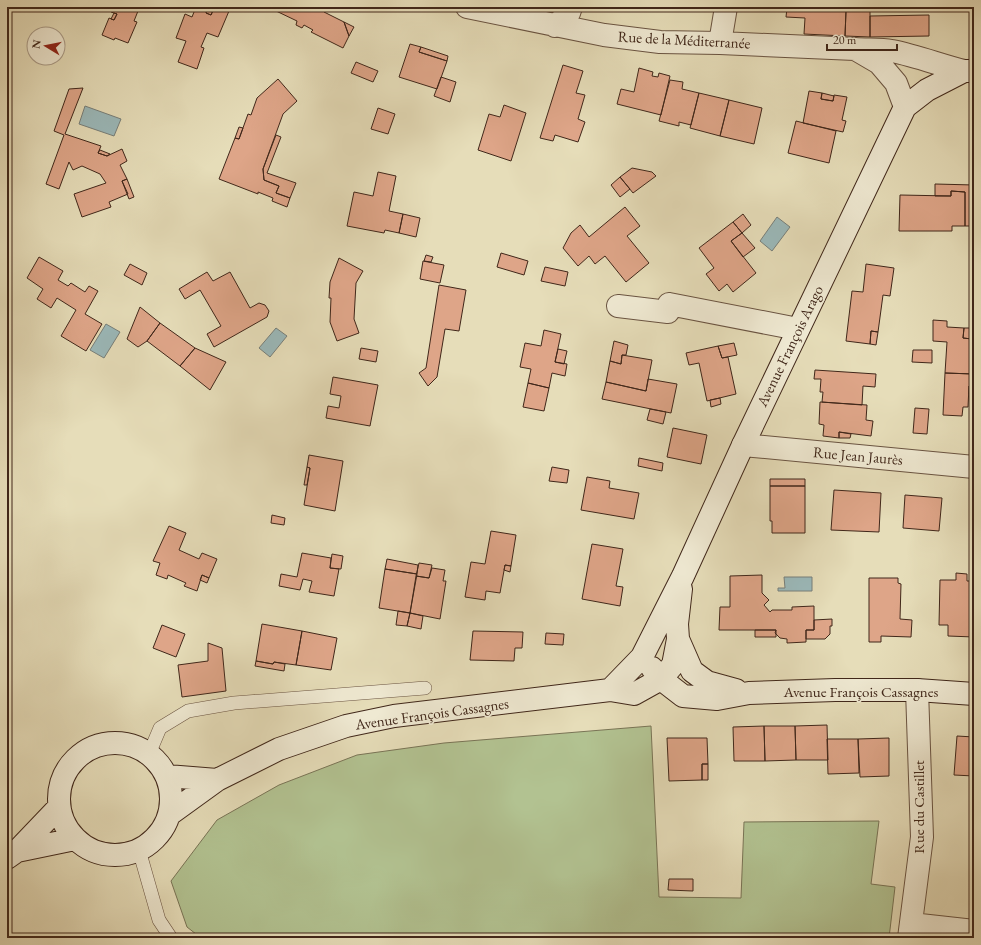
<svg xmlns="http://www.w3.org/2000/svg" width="981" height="945" font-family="'EB Garamond',serif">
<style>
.green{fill:#b2c291;stroke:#797456}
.water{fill:#9bb9ba;stroke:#777f7a}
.building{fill:#dea588;stroke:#40271a}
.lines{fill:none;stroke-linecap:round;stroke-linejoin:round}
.service-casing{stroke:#6a5442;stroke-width:14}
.minor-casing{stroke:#6a5442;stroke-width:24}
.secondary-casing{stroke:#40271a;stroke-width:24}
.service{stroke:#efe9d2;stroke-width:13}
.minor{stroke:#efe9d2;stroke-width:22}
.secondary{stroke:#efe9d2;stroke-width:22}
.labels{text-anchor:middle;stroke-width:3.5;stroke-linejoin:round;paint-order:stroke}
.street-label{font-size:15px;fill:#40271a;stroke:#efe9d2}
</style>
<rect width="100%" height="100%" fill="#e6ddb9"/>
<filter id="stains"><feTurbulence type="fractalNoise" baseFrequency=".005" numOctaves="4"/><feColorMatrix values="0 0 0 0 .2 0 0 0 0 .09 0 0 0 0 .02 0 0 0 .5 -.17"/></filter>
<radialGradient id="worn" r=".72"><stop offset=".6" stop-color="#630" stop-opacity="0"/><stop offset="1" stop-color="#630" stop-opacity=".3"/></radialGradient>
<path class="green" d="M651,726L659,897L741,898L744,822L879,821L871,884L895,887L889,938H201L187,927L171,881L217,820L279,785L357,755L444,743Z"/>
<path class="water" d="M85,106L121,119L114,136L79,124Z
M777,217L790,227L772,251L760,241Z
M106,324L120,332L104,358L90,350Z
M276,328L287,336L270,357L259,348Z
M784,577H812V591H778V588H785Z"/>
<path class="building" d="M113,7H127L138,11L134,21L137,22L128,43L115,38L114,40L102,35L109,18L114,20L117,14L111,12Z
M127,7H140L138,11Z
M196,7H208L206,13L211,15L214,7H220L229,11L218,37L207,33L201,47L204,48L197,69L178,62L186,41L176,38L185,14L192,17Z
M208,7L214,9L211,15L206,13Z
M276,7H326L324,12L344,22L349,36L343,48L311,32L313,30L304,25L302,28L296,25L297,21L274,10Z
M772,7H812V11H846L845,36L804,34L805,18L786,17L787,8Z
M812,7H845L846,11H812Z
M870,10V37L845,36L846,11Z
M114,13L117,14L114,20L111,19Z
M929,15V36L870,37V16Z
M344,22L354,27L349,36Z
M410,44L421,47L419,52L447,61L437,89L399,77Z
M421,47L448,56L447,61L419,52Z
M356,62L378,71L373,82L351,73Z
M563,65L583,71L576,93L585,95L578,119L585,122L578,142L555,135L553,141L540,138Z
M639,68L653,72L652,76L658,77L659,73L670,76L661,115L617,104L621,89L634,92Z
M441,77L456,82L450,102L434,96Z
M278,79L297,101L283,114L263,169L264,180L279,186L276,193L290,198L287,207L272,201L273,198L258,192V194L219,179L235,138L239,139L248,114L251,115L257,98Z
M670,80L683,82L682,89L699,93L691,125L679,122V126L659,121Z
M83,88L65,134L101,146L98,153L107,156L122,149L127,161L120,165L127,179L122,181L128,194L109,202L111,207L82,217L74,194L106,183L100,174L82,166L73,170L69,162L59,189L46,184L64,135L54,131L69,89Z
M809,91L822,93L821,99L833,101L834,95L847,97L842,120L846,121L843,132L803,123Z
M699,93L729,100L720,136L690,128Z
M822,93L834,96L833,101L821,99Z
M729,100L762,108L754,144L720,136Z
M504,105L526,113L511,161L478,150L489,114L500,117Z
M378,108L395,114L388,134L371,129Z
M796,121L836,131L829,163L788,153Z
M239,127L243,128L239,139L235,138Z
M276,135L281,137L267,173L296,183L290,198L276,193L279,186L264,180L263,169Z
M100,150L110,154L107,156L98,153Z
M632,168L652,172L656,176L633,193L620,177Z
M378,172L396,176L389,211L403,214L399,233L385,230L384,233L347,226L354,192L373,196Z
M620,177L630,189L620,197L611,185Z
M127,179L134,197L129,199L122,181Z
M935,184L974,185V226H965V192L951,191V196H935Z
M951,191L965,192V226H952V231H899L900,195L951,196Z
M625,207L640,226L627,236L649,263L626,282L605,256L595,264L589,256L578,266L563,248L571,233L580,225L589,237Z
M403,214L420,218L416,237L399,233Z
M743,214L751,225L742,233L733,222Z
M733,222L742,233L731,241L756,273L733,292L727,284L719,291L706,274L714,268L699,248Z
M742,233L755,248L743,257L731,241Z
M501,253L528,261L524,275L497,267Z
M426,255L433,257L431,262L424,261Z
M39,257L63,271L58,280L68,286L71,283L85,292L89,286L98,291L85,314L102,324L86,351L61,336L76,310L57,298L51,308L37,299L43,289L27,278Z
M339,258L363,271L356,283L354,319L359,333L337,341L330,322L331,298H329L330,282Z
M423,261L444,265L440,283L420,279Z
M130,264L147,273L142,285L124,275Z
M866,264L894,268L890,296L883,295L878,332L871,331L870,344L846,341L852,291L863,292Z
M545,267L568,272L565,286L541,281Z
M207,272L213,281L230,272L250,308L259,303L265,305L269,311L267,317L214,347L207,334L221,326L200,290L185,299L179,289Z
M439,285L466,290L459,331L445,329L437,377L428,386L419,373L426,368Z
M140,307L160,323L147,341L138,347L127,339Z
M933,320L947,321V327L964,328L963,338L972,339L971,362H974V374L945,373L947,342L933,341Z
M160,323L195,348L180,366L147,341Z
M964,328H972V339L963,338Z
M544,330L561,334L555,362L567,364L565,376L552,373L549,388L528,383L531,369L520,367L525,343L541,346Z
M871,331L878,332L876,345L870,344Z
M614,341L628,345L626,355H622L621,364L610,361Z
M734,343L737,355L722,358L718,346Z
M718,346L722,358L728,357L736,394L707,401L699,363L689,365L686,353Z
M195,348L226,362L210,390L180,366Z
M361,348L378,351L376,362L359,359Z
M558,349L567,351L564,364L555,362Z
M913,350H932V363L912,362Z
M971,354H974V362H971Z
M622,355L652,360L646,391L606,382L610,361L621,364Z
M815,370L876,374L875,387L863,386L862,405L822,402L823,392H820L821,379H814Z
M945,373L973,374V386H969L968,407H963L962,416L943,415Z
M333,377L378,385L370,426L326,418L328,406L339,408L341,396L330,394Z
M648,379L677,384L671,413L602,399L606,382L646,391Z
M528,383L549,388L544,411L523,407Z
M969,386H973L972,394H969Z
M720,398L721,404L711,407L710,400Z
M820,402L867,405L866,420L873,421L871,436L839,432V438L823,436L824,425L819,424Z
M915,408L929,409L927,434L913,433Z
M650,409L666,412L663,424L647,420Z
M673,428L707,435L701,464L667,457Z
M839,432L851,434L850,438H839Z
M309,455L343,461L335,511L304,505L310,468L307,467Z
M639,458L663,463L662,471L638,466Z
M307,467L310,468L307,485H304Z
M552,467L569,470L567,483L549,481Z
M587,477L610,481L609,488L639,493L634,519L581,510Z
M770,479H805V486H770Z
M770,486H805V533H772V521H770Z
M834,490L881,493L879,532L831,530Z
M905,495L942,498L939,531L903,528Z
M972,498H974V531H971Z
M272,515L285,518L284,525L271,523Z
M169,526L186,533L179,550L199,559L202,553L217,559L209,578L202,575L197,591L184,586L186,583L168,575L167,579L156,575L160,563L153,561Z
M491,531L516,535L511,566L505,565L500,593L486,591L485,600L465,597L471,562L485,564Z
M592,544L623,549L616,586L623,587L620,606L582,599Z
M302,553L331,558L330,568L339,569L334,596L309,592L312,581L303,579L300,590L279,586L281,574L297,577Z
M332,554L343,556L341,569L330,568Z
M387,559L418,565L417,574L385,569Z
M419,563L432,565L429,578L416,576Z
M505,565L511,566L510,572L504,570Z
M432,568L445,570L443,581H446L440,619L410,613L416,576L429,578Z
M385,569L417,574L410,613L379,608Z
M956,573L967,574V581H974V637L948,636V625H939L940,580H956Z
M202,575L209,578L207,583L200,580Z
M762,575V593L769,600L764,605L770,612L772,610H792V607L814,606V630H806V642L787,643V639L780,638L775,633L776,630H719L720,607H730V576Z
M869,578H898V583L901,584L900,619L912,620L911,637L881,636V642H869Z
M398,611L410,613L407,626L396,625Z
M410,613L423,616L421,629L407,626Z
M832,619V626H830V634L825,639H806V630H814V620Z
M262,624L302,631L296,665L274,662L273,664L256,661Z
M162,625L185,634L176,657L153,648Z
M755,630H776V637H755Z
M302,631L337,638L331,670L296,665Z
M473,631L523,632L522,648H515L514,661L470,660Z
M546,633L564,634L563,645L545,644Z
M208,643L222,648L226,691L182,697L178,665L208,661Z
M256,661L273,664L274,662L285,664L284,671L255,666Z
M827,725L828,760H796L795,726Z
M764,726H795L796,760L765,761Z
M764,726L765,761H734L733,727Z
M957,736L974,737V776L954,775Z
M667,738H707L708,764H702V780L669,781Z
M889,738V776L860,777L858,739Z
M827,739H858L859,773L828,774Z
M702,764H708V780H702Z
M669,879H693V891L668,890Z"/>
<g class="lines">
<defs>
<path id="service" d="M149,754L160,728L188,711L234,703L425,688
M139,850L159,920L171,938"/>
<path id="minor" d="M467,7L604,35L660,42L720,43L855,49
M555,26L569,13L571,7
M720,43L726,7
M905,107L896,83L879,63L855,49C867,50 880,49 892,51C917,56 940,65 964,71
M618,306L668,312L669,304L798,329
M743,445L974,467
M911,924L974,931
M909,938L922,837L917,690"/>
<path id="secondary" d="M678,639L692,671L707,682L736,690
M652,668L661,679L683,696L717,699L749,693L835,690H917L974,694
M610,690L642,657L683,576L743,445L905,107L927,90L964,71H974
M59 799a56 56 0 1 1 112 0a56 56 0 1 1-112 0Z
M167,776L217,780
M170,814L217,780L279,749L346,726L394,716L610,690L634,694L661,679L673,665L678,639L677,624L681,589
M17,851L75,839
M7,858L17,851L59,807"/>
</defs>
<use href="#service" class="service-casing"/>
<use href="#minor" class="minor-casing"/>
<use href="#secondary" class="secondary-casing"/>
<use href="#service" class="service"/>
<use href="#minor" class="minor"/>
<use href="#secondary" class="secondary"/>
</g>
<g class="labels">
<g class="street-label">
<text transform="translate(684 40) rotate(3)" y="5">Rue de la Méditerranée</text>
<text transform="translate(790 346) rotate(-64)" y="5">Avenue François Arago</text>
<text transform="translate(858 456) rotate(5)" y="5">Rue Jean Jaurès</text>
<text x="861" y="697">Avenue François Cassagnes</text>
<text transform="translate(432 714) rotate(-8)" y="5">Avenue François Cassagnes</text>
<text transform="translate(919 807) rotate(-90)" y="5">Rue du Castillet</text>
</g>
</g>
<rect width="981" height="945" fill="none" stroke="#e6ddb9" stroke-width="24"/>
<rect x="8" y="8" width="965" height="929" fill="none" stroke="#40271a" stroke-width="2"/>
<rect x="12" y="12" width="957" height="921" fill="none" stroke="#40271a"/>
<g transform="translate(46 46) rotate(280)"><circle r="19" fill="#efe9d2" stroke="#a99b88"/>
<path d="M0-3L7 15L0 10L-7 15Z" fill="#8f2418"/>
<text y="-6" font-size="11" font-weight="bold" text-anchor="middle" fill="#40271a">N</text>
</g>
<path d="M827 44v6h70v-6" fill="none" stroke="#40271a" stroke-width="2"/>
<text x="833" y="44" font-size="12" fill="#40271a" stroke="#efe9d2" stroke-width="3" paint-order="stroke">20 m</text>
<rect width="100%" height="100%" filter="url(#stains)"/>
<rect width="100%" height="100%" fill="url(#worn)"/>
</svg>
